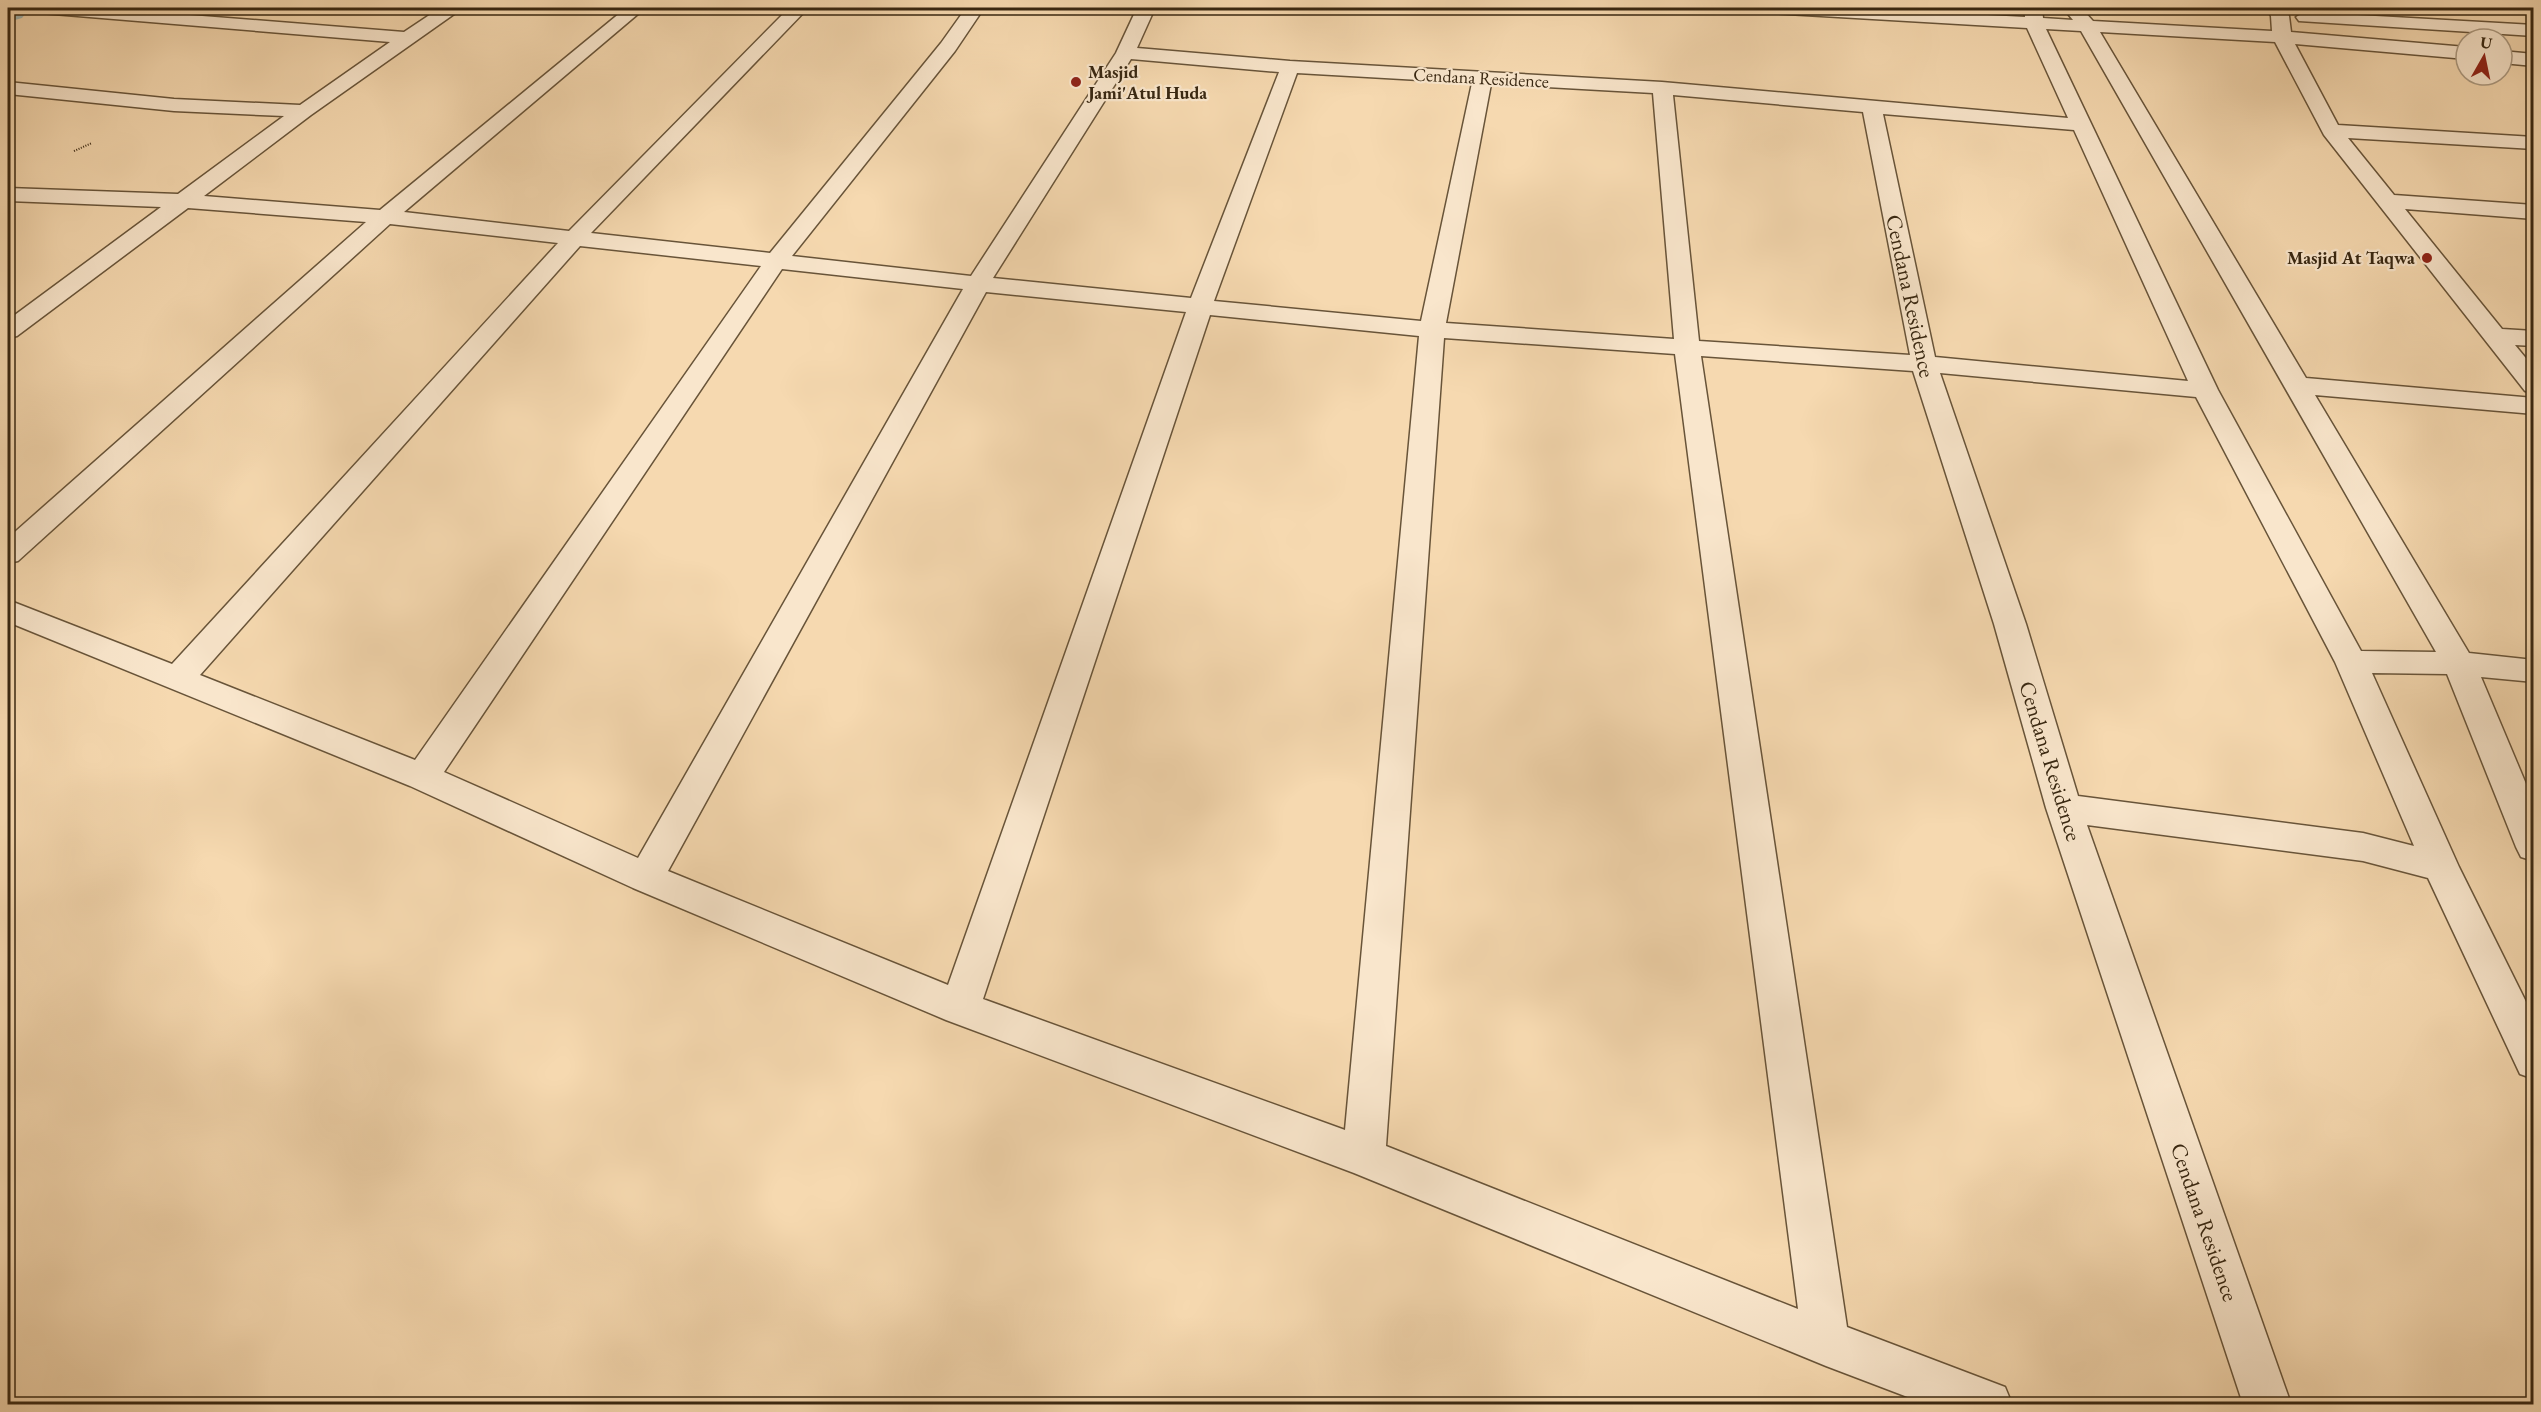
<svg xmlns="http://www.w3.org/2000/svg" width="2541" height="1412" font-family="'EB Garamond',serif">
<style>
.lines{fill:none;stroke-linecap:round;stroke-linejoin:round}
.canal{fill:#a1b8b5;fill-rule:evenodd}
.minor-casing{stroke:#685439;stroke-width:3}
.path{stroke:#382711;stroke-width:2;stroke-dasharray:1 1.5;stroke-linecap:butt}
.minor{fill:#f9e6cc;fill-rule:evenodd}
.poi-dot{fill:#8f2418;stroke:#f9e6cc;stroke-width:2}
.labels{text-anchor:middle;stroke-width:4.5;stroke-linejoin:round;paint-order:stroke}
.far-poi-label{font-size:18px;font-weight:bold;fill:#382711;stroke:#f9e6cc;text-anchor:start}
.far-street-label{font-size:18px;fill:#382711;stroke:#f9e6cc}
.street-label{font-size:22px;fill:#382711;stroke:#f9e6cc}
</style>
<rect width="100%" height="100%" fill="#f6d9b0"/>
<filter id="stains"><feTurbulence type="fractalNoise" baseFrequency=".00333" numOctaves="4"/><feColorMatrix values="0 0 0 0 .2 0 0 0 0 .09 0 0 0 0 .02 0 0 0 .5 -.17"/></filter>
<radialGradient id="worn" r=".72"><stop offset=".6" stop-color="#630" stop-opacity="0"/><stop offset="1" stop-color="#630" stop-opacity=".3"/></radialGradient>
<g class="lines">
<path class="canal" d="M8,8H30L22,18L8,22Z"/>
<defs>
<path id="minor" d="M32,8H101L404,32L440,8H460L457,12L311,115L204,196L380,210L626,8H645L404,212L569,231L789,8H808L591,233L770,253L941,43L966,8H984L955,51L792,256L971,276L1116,53L1137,8H1155L1137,48L1290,61L1662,82L2068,118L2027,28L1770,13L1761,8H1856L2025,17L2024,8H2042L2043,18L2073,20L2063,8H2081L2093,21L2272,31L2271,16L2266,8H2284L2289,16L2291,32L2466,47V59L2295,44L2338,125L2534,137V149L2348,138L2394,195L2534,205V219L2405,209L2502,329L2534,331V346L2515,345L2534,368V393L2525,391L2324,135L2275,42L2100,32L2306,378L2534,398V414L2315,395L2469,653L2534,660V682L2481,677L2534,803V861L2521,857L2516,847L2447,674L2372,673L2459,867L2534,1018V1079L2520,1074L2428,878L2363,861L2087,825L2291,1404H2243L2046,808L1994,624L1913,371L1701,356L1847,1327L2005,1387L2012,1404H1926L1826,1366L1354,1173L946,1020L633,888L410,786L8,622V600L172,664L558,243L390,224L18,561L8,563V538L366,222L188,208L17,336L8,338V320L161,207L8,201V188L178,194L284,116L174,111L8,94V82L174,99L300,105L390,42L41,13ZM2046,29L2081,31L2436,652L2361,651L2218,390ZM1131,59L1279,72L1191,298L993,278ZM1297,73L1472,83L1421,321L1214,301ZM1491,84L1653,93L1674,339L1446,323ZM1673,95L1863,112L1910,355L1699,341ZM1883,114L2074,130L2188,381L1935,357ZM580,246L761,266L415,760L200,675ZM782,269L963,289L638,858L444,772ZM986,292L1186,312L948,985L668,871ZM1210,315L1419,336L1345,1130L983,999ZM1444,338L1675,354L1798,1309L1386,1146ZM1940,373L2196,397L2335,662L2414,846L2363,833L2078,796L2026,624Z
M2305,12L2534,25V36L2299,21L2296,17Z
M2502,51L2534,54V66L2502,63Z"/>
</defs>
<use href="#minor" class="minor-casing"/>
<path class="path" d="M74,151L92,143"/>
<use href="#minor" class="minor"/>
</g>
<g class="poi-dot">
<circle cx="1076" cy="82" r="6"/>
<circle cx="2427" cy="258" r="6"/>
</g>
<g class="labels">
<g class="far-poi-label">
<text x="1088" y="78">Masjid<tspan x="1088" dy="21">Jami'Atul Huda</tspan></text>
<text x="2415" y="264" text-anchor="end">Masjid At Taqwa</text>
</g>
<g class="far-street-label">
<text transform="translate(1481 78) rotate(3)" y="6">Cendana Residence</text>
</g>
<g class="street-label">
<text transform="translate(1911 296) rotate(78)" y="8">Cendana Residence</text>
<text transform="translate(2051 761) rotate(73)" y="8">Cendana Residence</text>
<text transform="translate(2205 1222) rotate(71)" y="8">Cendana Residence</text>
</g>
</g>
<rect width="2541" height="1412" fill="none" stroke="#f6d9b0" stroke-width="30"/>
<rect x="9" y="9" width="2523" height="1394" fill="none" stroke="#382711" stroke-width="3"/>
<rect x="15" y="15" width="2511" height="1382" fill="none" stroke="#382711" stroke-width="1.5"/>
<g transform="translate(2484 57) rotate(9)"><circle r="28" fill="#f9e6cc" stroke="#ac9a81" stroke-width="1.5"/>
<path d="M0-4.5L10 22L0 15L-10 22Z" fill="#8f2418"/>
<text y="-9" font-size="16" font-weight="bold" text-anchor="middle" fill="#382711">U</text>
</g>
<rect width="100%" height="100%" filter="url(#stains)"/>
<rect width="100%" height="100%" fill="url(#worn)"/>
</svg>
